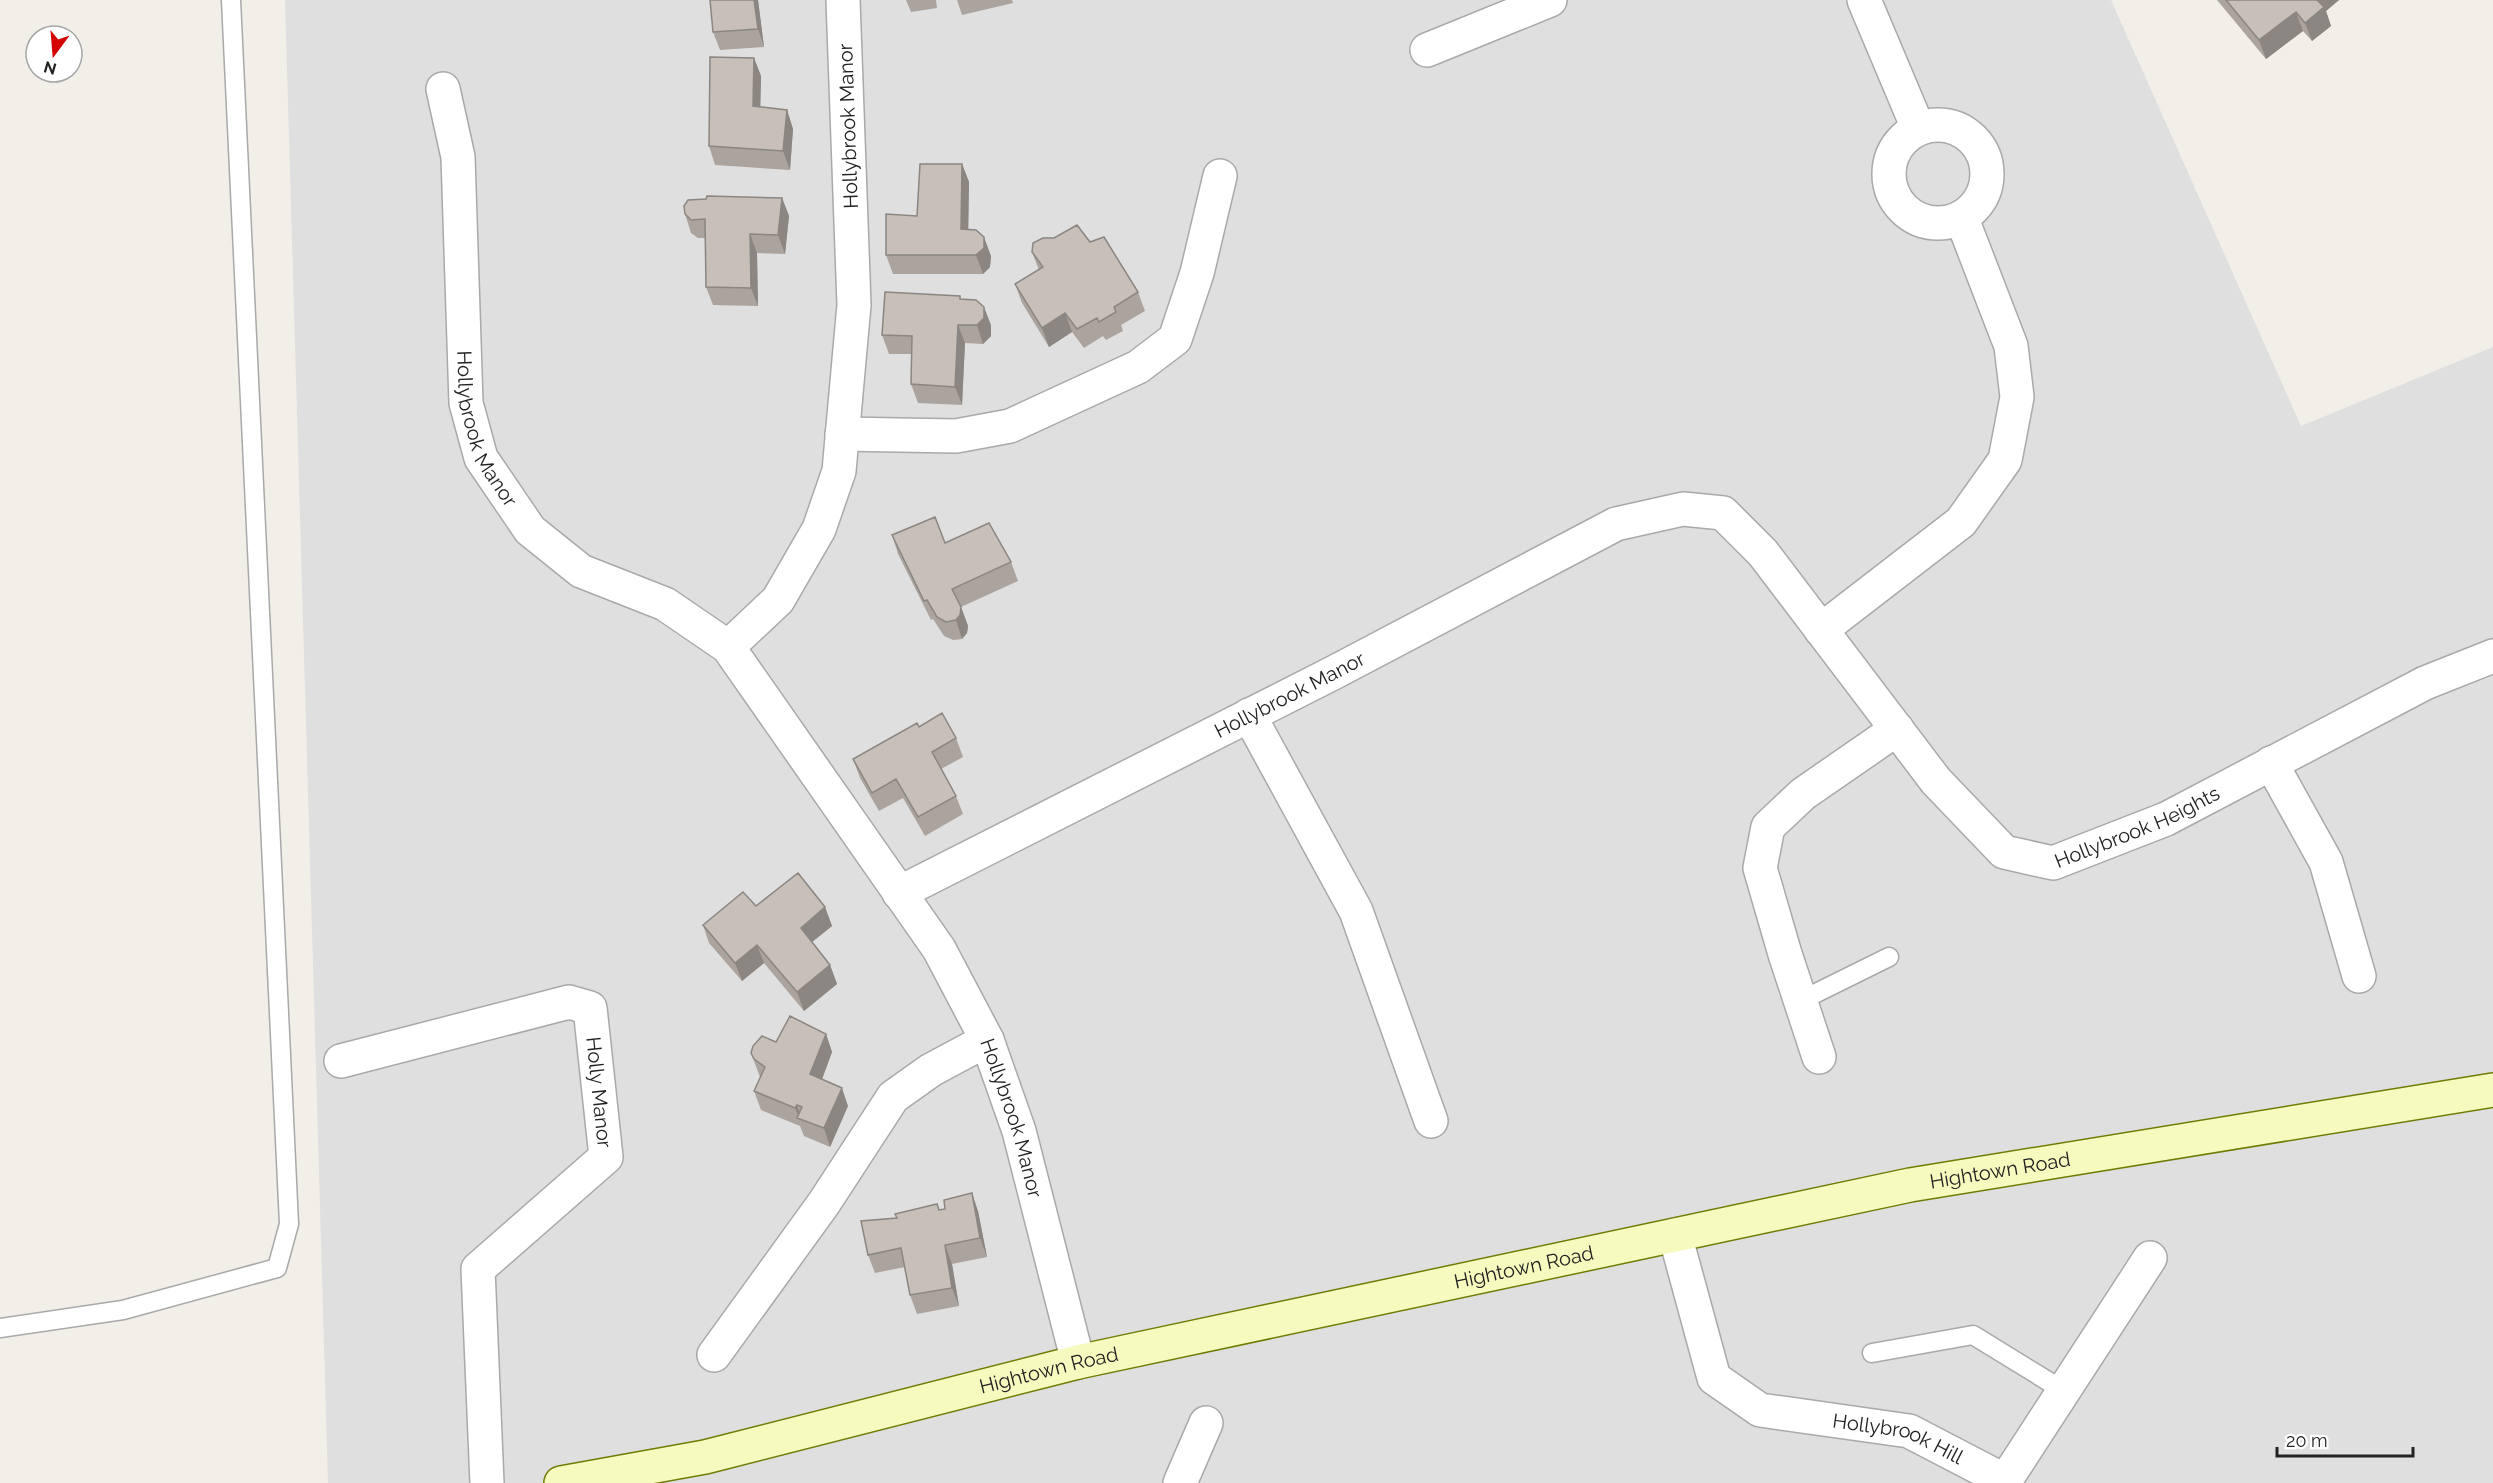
<svg xmlns="http://www.w3.org/2000/svg" width="2493" height="1483" font-family="Raleway,sans-serif">
<style>
.residential{fill:#e0dfdf}
.lines{fill:none;stroke-linecap:round;stroke-linejoin:round}
.lane-casing{stroke:#a9a9a9;stroke-width:21}
.street-casing{stroke:#a9a9a9;stroke-width:36}
.secondary-casing{stroke:#707d05;stroke-width:36}
.lane{stroke:#fff;stroke-width:18}
.street{stroke:#fff;stroke-width:33}
.secondary{stroke:#f7fabf;stroke-width:33}
.wall{fill:#aba49e}
.shaded-wall{fill:#8b8681}
.building{fill:#c7bfb8;stroke:#8b8681;stroke-width:1.5}
.labels{text-anchor:middle;stroke-width:4.5;stroke-linejoin:round;paint-order:stroke}
.street-label{font-size:20px;fill:#222;stroke:#fff}
</style>
<rect width="100%" height="100%" fill="#f2efe9"/>
<path class="residential" d="M285,0H2111L2301,426L2493,347V1483H328Z"/>
<g class="lines">
<defs>
<path id="lane" d="M1800,1001L1889,957
M0,1328L123,1310L277,1268L289,1224L231,0
M1872,1353L1973,1335L2064,1391"/>
<g id="street">
<path d="M1864,0L1918,128"/>
<path d="M1427,50L1550,0"/>
<path id="s1" d="M443,89L458,157L466,403L481,458L530,530L581,571L665,604L728,647L939,949L987,1040L1019,1131L1078,1362"/>
<circle cx="1938" cy="174" r="49"/>
<path d="M842,434L956,436L1010,426L1138,367L1175,339L1197,273L1220,176"/>
<path d="M1821,630L1961,522L2005,460L2017,397L2011,346L1962,219"/>
<path d="M728,647L778,600L819,529L839,471L854,305L843,0"/>
<path d="M1249,715L1356,911L1431,1121"/>
<path d="M2271,763L2326,862L2359,976"/>
<path id="s2" d="M899,893L1333,673L1616,524L1683,509L1723,513L1763,553L1936,781L2004,852L2053,863L2166,819L2425,683L2493,656"/>
<path d="M1819,1057L1785,954L1760,868L1768,827L1803,794L1897,729"/>
<path id="s3" d="M341,1061L569,1002L590,1008L606,1157L478,1269L487,1483"/>
<path id="s4" d="M1675,1235L1714,1378L1760,1410L1909,1431L2005,1481L2150,1258"/>
<path d="M714,1355L824,1203L893,1097L931,1070L987,1040"/>
<path d="M1180,1483L1206,1423"/>
</g>
<g id="secondary">
<path id="s5" d="M561,1483L705,1457L1078,1362L1910,1185L2493,1090"/>
</g>
</defs>
<use href="#lane" class="lane-casing"/>
<use href="#street" class="street-casing"/>
<use href="#secondary" class="secondary-casing"/>
<use href="#lane" class="lane"/>
<use href="#street" class="street"/>
<use href="#secondary" class="secondary"/>
</g>
<path class="wall" d="M710,0H758L764,47L720,50L713,32Z
M906,0H936L937,8L911,12Z
M957,0H1012L1013,3L962,15Z
M2217,0H2339L2326,11L2331,26L2312,41L2303,31L2266,59Z
M754,58L761,76L760,107L787,110L793,129L790,170L715,165L709,146Z
M962,164L969,182L968,230L991,256L990,267L983,274H893L886,255L917,216Z
M782,198L789,216L785,254L757,253L758,306L713,305L706,287L705,238H698L691,233L685,214Z
M1090,242L1138,292L1145,311L1121,325L1123,331L1106,340L1103,336L1084,348L1072,332L1049,347L1022,303L1015,284L1039,270L1032,252Z
M961,299L991,325V336L983,344L965,343L962,405L918,403L911,384L912,354H889L882,335Z
M892,535L945,543L1011,562L1018,581L961,607L968,626L967,633L962,639L953,640L944,636L933,619L931,620L898,554Z
M919,727L956,738L963,757L941,769L956,796L963,814L925,836L903,798L879,811L860,778L853,759Z
M756,906L825,907L832,926L812,942L830,965L837,984L804,1011L764,963L742,981L709,943L703,925Z
M826,1034L832,1052L822,1079L848,1106L830,1147L804,1136L800,1126L761,1110L754,1091L760,1077L751,1053L776,1042Z
M937,1204L939,1210L978,1211L987,1257L952,1264L959,1306L917,1314L910,1295L905,1267L875,1273L868,1255L896,1218Z"/>
<path class="shaded-wall" d="M754,0H758L764,47L758,29Z
M2314,0H2339L2326,11L2331,26L2312,41L2305,23Z
M2296,12L2303,31L2266,59L2259,40Z
M754,58L761,76L760,125L753,106Z
M787,110L793,129L790,170L783,151Z
M962,164L969,182L968,248L961,229Z
M782,198L789,216L785,254L778,235Z
M750,234L757,253L758,306L751,288Z
M984,237L991,256L990,267L983,274L976,255Z
M984,307L991,325V336L983,344L977,325Z
M1065,313L1072,332L1049,347L1042,328Z
M958,325L965,343L962,405L955,387Z
M961,607L968,626L967,633L962,639L956,620Z
M825,907L832,926L807,946L801,928Z
M757,945L764,963L742,981L735,963Z
M830,965L837,984L804,1011L797,992Z
M826,1034L832,1052L817,1093L810,1074Z
M842,1088L848,1106L830,1147L824,1128Z
M797,1105L802,1120L799,1118L795,1108Z
M972,1193L978,1211L987,1257L980,1238Z
M945,1245L952,1264L959,1306L952,1288Z"/>
<path class="building" d="M710,0H754L758,29L713,32Z
M2226,0H2317L2324,7L2305,23L2296,12L2259,40Z
M710,57L754,58L753,106L787,110L783,151L709,146Z
M920,164H962L961,229L976,230L984,237V248L976,255H886V214L917,216Z
M707,196L782,198L778,235L750,234L751,288L706,287L705,219L691,220L685,214L684,206L688,200L706,199Z
M1077,225L1090,242L1104,237L1138,292L1114,307L1116,312L1099,322L1097,318L1077,329L1065,313L1042,328L1015,284L1043,267L1032,252L1033,243L1043,238H1054Z
M885,292L960,296V299L976,300L984,307V318L977,325H958L955,387L911,384L912,336L882,335Z
M935,517L945,543L989,523L1011,562L952,589L961,607L960,615L956,620L946,622L937,617L927,600L924,601L892,535Z
M942,713L956,738L932,752L956,796L918,817L896,779L872,793L853,759L917,723L919,727Z
M798,873L825,907L801,928L830,965L797,992L757,945L735,963L703,925L743,892L756,906Z
M790,1016L826,1034L810,1074L842,1088L824,1128L797,1118L802,1107L797,1105L795,1108L754,1091L765,1067L754,1059L751,1053L753,1046L762,1036L776,1042Z
M972,1193L980,1238L945,1245L952,1288L910,1295L901,1248L868,1255L861,1221L897,1218L895,1214L937,1204L939,1210L945,1209L944,1200Z"/>
<g class="labels">
<g class="street-label">
<text transform="translate(848 126) rotate(-92)" y="7">Hollybrook Manor</text>
<text dy="7" stroke="none"><textPath href="#s1" startOffset="346">Hollybrook Manor</textPath></text>
<text dy="7" stroke="none"><textPath href="#s2" startOffset="438">Hollybrook Manor</textPath></text>
<text dy="7" stroke="none"><textPath href="#s2" startOffset="1498">Hollybrook Heights</textPath></text>
<text dy="7" stroke="none"><textPath href="#s3" startOffset="342">Holly Manor</textPath></text>
<text dy="7" stroke="none"><textPath href="#s1" startOffset="1245">Hollybrook Manor</textPath></text>
<text dy="7" stroke="none"><textPath href="#s5" startOffset="1473">Hightown Road</textPath></text>
<text dy="7" stroke="none"><textPath href="#s5" startOffset="987">Hightown Road</textPath></text>
<text dy="7" stroke="none"><textPath href="#s5" startOffset="501">Hightown Road</textPath></text>
<text dy="7" stroke="none"><textPath href="#s4" startOffset="346">Hollybrook Hill</textPath></text>
</g>
</g>
<g transform="translate(54 54) rotate(196)"><circle r="28" fill="#ffffff" stroke="#a7a7a7" stroke-width="1.5"/>
<path d="M0-4.5L10 22L0 15L-10 22Z" fill="#d40000"/>
<text y="-9" font-size="16" font-weight="bold" text-anchor="middle" fill="#222222">N</text>
</g>
<path d="M2277 1447v9h136v-9" fill="none" stroke="#222222" stroke-width="3"/>
<text x="2286" y="1447" font-size="18" fill="#222222" stroke="#ffffff" stroke-width="4.5" paint-order="stroke">20 m</text>
</svg>
